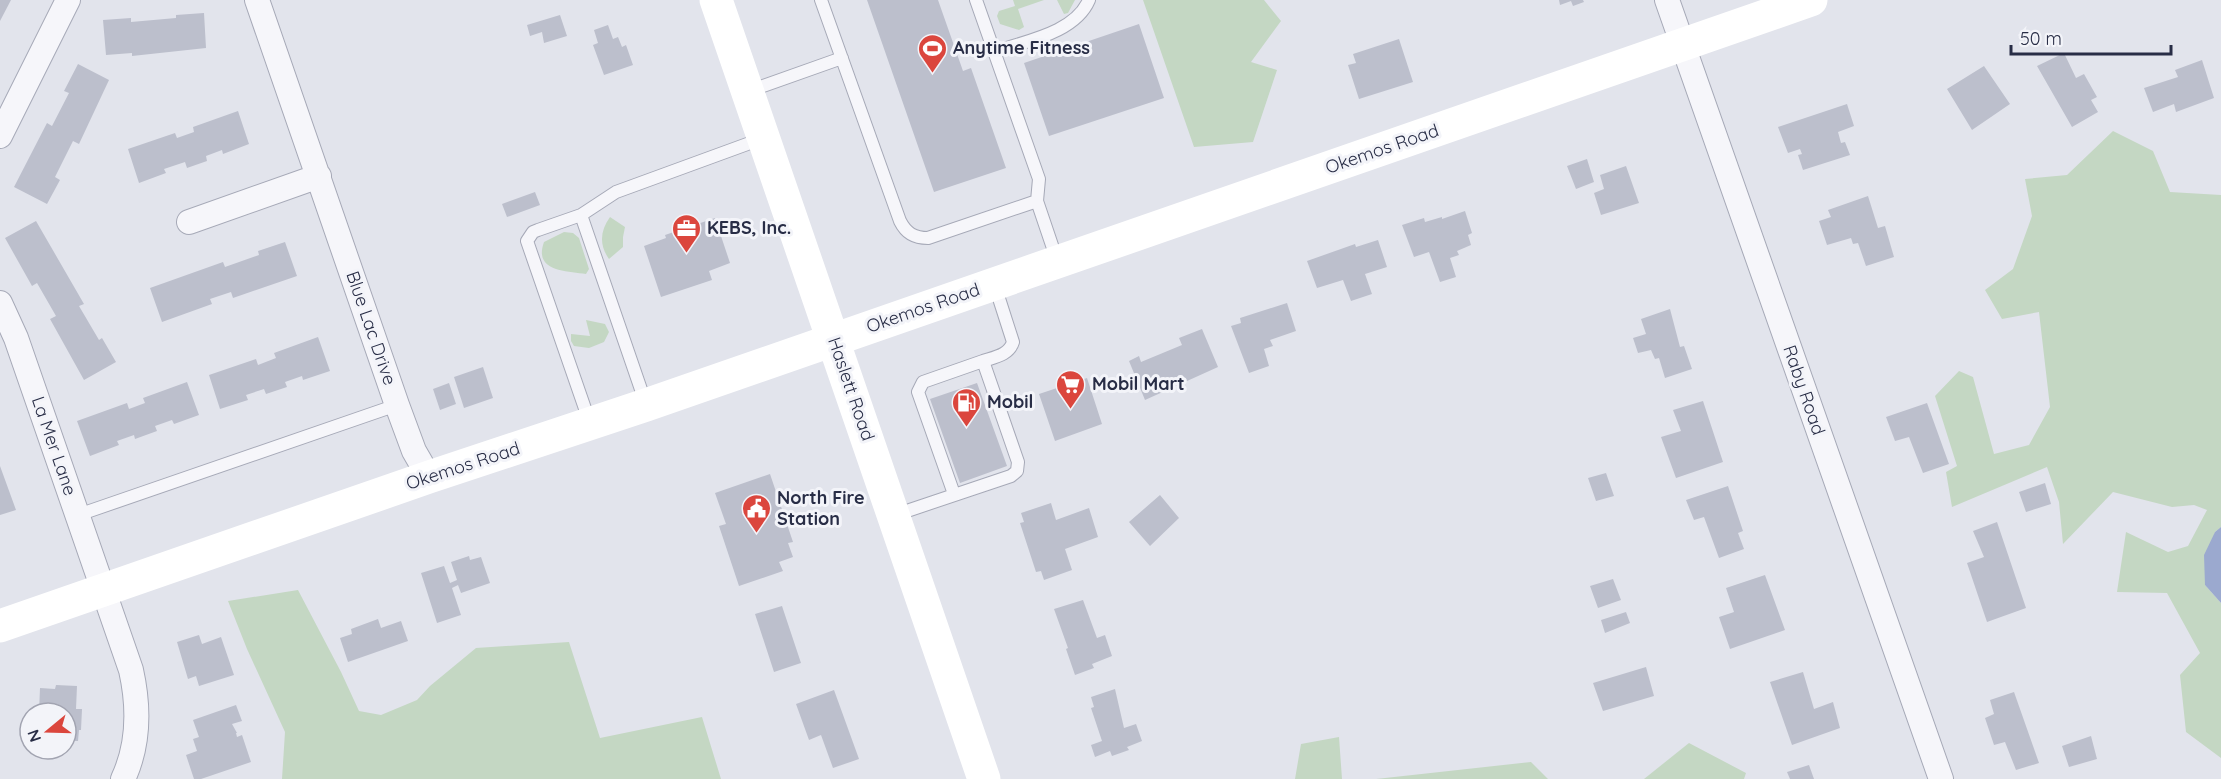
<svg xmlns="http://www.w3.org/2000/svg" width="2221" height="779" font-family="Quicksand,sans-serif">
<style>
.green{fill:#c4d7c3}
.water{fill:#9ba9cf}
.building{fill:#bcbfcc}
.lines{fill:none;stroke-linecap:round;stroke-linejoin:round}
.lane-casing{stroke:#a6a9b7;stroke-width:14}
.street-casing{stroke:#a6a9b7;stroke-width:26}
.lane{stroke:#f6f6fa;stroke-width:12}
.street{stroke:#f6f6fa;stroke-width:24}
.secondary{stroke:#fff;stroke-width:33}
.labels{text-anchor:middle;stroke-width:6;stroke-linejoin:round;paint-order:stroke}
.poi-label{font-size:18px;font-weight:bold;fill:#282d46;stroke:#f3f4f9;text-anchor:start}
.street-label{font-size:18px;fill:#282d46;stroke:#f3f4f9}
</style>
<rect width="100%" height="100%" fill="#e2e4ec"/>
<path class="green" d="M1013,0H1044L1018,9L1024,27L1019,30L1000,24L997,16L999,11L1015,6Z
M1057,0H1075L1068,13L1064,14Z
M1143,0H1264L1281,21L1251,62L1277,70L1253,142L1194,147Z
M2113,131L2153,151L2170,192L2221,195V527L2215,532L2205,585L2221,603V758L2186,732L2180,675L2200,653L2167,593L2117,592L2126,532L2168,552L2188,546L2207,510L2194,505L2172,507L2113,492L2063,544L2059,502L2047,467L1952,507L1946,472L1957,466L1935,396L1959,371L1973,377L1994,454L2029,445L2050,407L2039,312L2002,319L1985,290L2013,269L2032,216L2025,179L2067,175Z
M610,217L625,227L623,237V247L609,259C599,245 600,231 610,217Z
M564,232L573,233L579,238L589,269L586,274C567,271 533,272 544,242Z
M586,320L605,324L609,332L604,342L589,348L574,346L571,341V334L590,336Z
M298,590L341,672L359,711L381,715L417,700L430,686L476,648L569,642L600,738L702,717L721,779H282L285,732L247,649L228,601Z
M1339,737L1342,779H1295L1301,744Z
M1689,743L1746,773L1744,779H1644Z
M1531,762L1548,779H1376Z"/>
<path class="water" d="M2221,527V603L2205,585L2204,555L2215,532Z"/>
<path class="building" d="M0,0H11L0,21Z
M867,0H938L963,71L971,68L1006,168L934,192Z
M1559,0H1583L1584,2L1573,6L1571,1L1560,5Z
M204,13L206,48L132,56V53L106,55L103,20L131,18V22L176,18V15Z
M560,15L567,36L544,43L542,32L530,36L527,25Z
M1139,24L1164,98L1049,136L1024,63Z
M608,25L613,39L618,37L622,47L626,45L633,65L604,75L593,45L598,43L594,30Z
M1399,39L1413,82L1359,99L1348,65L1356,63L1353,54Z
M2064,53L2076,78L2084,74L2097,97L2091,100L2098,112L2072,127L2037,66Z
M2202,60L2214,98L2176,112L2174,104L2153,112L2144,88L2178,77L2175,70Z
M78,64L109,80L79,144L73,141L55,177L60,180L47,204L14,187L47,123L52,126L69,93L64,91Z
M1984,66L2010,104L1972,130L1947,89Z
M1847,104L1854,126L1838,132L1841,143L1845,142L1850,155L1803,170L1798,155L1802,154L1800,149L1788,153L1778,127Z
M238,111L249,144L223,154L222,150L206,156L207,161L187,168L185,162L164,169L166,173L139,183L128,149L175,133L177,138L194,132L193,127Z
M1587,159L1594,182L1576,189L1567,166Z
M1626,166L1639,203L1601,215L1594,193L1604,189L1600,175Z
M535,192L540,205L507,217L502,204Z
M1868,196L1878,228L1885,226L1894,257L1866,266L1858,243L1853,244L1851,238L1827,245L1819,221L1831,217L1828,210Z
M1465,211L1472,233L1468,235L1471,245L1457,251L1459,255L1450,258L1456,277L1440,282L1429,252L1414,257L1402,225L1424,218L1425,222L1442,217V219Z
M715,218L730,263L709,271L712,280L661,297L644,246L666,238L665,235Z
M36,221L84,304L79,306L99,340L102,338L116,362L84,380L50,319L56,316L37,283L32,286L5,238Z
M1378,240L1387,267L1365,274L1372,294L1351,301L1343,280L1317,288L1307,261L1355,244L1356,247Z
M285,242L297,276L233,298L231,292L210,299L212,304L162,322L150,288L223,262L225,267L259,255L258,251Z
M1287,303L1296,331L1270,340L1273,346L1264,349L1269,366L1249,373L1231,326L1241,323L1240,318Z
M1670,309L1680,347L1684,346L1692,369L1665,378L1659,358L1655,359L1651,350L1638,353L1633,338L1646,334L1641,319Z
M1202,329L1218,367L1145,400L1129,361L1139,356L1141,362L1182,345L1179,338Z
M318,337L330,371L303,380L302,376L285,382L287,387L266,394L264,389L246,395L248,400L220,409L209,375L256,359L258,365L276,358L274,353Z
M483,367L493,398L464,408L454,377Z
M1087,378L1102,424L1055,441L1039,394Z
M187,382L199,415L174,424L172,420L155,426L157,431L135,439L134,435L117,441L119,445L90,456L77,421L127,403L129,409L145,403L143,398Z
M449,383L456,404L440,410L433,389Z
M977,383L1007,466L960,483L930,399Z
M1703,401L1723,462L1676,478L1661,437L1681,431L1673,410Z
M1927,403L1949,464L1923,473L1909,437L1895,441L1886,417Z
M0,466L16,510L0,515Z
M1606,473L1614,496L1596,501L1588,478Z
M770,474L793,542L788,543L793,557L779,562L783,571L739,586L719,526L726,524L715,493Z
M2045,483L2051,504L2026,512L2019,492Z
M1728,486L1743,531L1738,533L1744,549L1719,558L1704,517L1694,520L1686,500Z
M1160,495L1179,518L1150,546L1129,522Z
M1051,503L1056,520L1089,508L1098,537L1065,549L1072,570L1044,580L1041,571L1036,572L1020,523L1024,522L1021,513Z
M1997,522L2026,608L1987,622L1967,563L1984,557L1973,531Z
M469,556L470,560L481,557L490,583L461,593L458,585L452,588L461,615L437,623L421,573L444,566L450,583L457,580L451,562Z
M1765,575L1785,630L1730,649L1719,617L1734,612L1726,588Z
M1613,579L1621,600L1598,608L1590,586Z
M1083,600L1097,638L1105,635L1112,656L1092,664L1094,668L1075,675L1066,649L1068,648L1054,609Z
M782,606L801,663L774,672L755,614Z
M1626,612L1630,623L1605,633L1601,620Z
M378,619L381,628L401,621L408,641L348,662L340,638L352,634L351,629Z
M199,635L202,644L221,637L234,675L199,686L196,676L188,679L177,642Z
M1646,667L1654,696L1603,711L1593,683Z
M1803,672L1814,709L1833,702L1840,728L1792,745L1770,682Z
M56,685L77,686L76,709H82L81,730H79L78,741H66V713H39L40,688L55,689Z
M1115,689L1124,728L1136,724L1142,741L1127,747L1129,750L1112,756L1110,751L1095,757L1091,745L1102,741L1091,708L1094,707L1091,697Z
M834,690L859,759L833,768L821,735L809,740L796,704Z
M2014,692L2039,763L2016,770L2005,742L1994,745L1985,718L1994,714L1990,700Z
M236,705L242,721L232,724L237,733H236L237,737L242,735L251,762L201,779H194L186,755L197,751L193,739L199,737L193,720Z
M2091,736L2097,759L2069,767L2062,746Z
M1809,765L1814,779H1790L1787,772Z"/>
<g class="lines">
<defs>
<path id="lane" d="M821,0L900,221C906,233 914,238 928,238L1037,201
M976,0L1039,179L1037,201L1057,260
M994,52C1026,41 1075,33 1089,0
M749,91L842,58
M581,215L616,192L761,139
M590,423L527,241L533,232L538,230L581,215L646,404
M954,494L918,392L923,382L983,361
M78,515L397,405
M895,515L1011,476L1017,471L1018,462L983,361C995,357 1009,355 1013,342L995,286"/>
<path id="street" d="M257,0L397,405L414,451L429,477
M1667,0L1941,779
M0,136L68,0
M189,222L319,176
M0,303L16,338L131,670C139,706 139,745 123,779"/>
</defs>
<use href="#lane" class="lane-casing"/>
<use href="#street" class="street-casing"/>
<use href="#lane" class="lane"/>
<use href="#street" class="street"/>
<path class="secondary" d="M716,0L984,779
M0,626L429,477L646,405L1811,0"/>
</g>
<defs>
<symbol id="stadium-pin" viewBox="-11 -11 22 30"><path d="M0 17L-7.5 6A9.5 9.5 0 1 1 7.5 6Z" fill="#db463d" stroke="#f3f4f9"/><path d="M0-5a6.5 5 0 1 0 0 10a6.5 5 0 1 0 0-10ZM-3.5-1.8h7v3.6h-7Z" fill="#fff"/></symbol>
<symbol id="office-pin" viewBox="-11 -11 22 30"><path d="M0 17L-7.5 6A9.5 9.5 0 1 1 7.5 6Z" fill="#db463d" stroke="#f3f4f9"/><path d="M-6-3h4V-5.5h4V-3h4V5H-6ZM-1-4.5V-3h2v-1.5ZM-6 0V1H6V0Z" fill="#fff"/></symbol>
<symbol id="supermarket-pin" viewBox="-11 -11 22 30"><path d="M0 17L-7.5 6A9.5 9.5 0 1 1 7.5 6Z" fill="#db463d" stroke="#f3f4f9"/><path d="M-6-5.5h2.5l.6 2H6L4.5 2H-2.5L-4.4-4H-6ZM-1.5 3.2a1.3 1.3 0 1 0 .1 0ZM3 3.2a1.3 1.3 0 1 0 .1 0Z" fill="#fff"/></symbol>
<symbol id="fuel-pin" viewBox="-11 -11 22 30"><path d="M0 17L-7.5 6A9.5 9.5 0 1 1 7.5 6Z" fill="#db463d" stroke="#f3f4f9"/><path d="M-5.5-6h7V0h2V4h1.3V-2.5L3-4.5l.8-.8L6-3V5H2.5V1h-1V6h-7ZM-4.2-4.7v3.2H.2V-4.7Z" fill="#fff"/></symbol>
<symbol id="civic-pin" viewBox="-11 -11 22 30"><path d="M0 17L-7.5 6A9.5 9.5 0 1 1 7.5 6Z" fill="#db463d" stroke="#f3f4f9"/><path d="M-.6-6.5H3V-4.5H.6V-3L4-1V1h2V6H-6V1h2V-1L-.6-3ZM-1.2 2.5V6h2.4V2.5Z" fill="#fff"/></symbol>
</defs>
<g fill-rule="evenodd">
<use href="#stadium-pin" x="916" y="32" width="33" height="45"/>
<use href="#office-pin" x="670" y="212" width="33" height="45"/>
<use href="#supermarket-pin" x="1054" y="368" width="33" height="45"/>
<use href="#fuel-pin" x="950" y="386" width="33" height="45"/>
<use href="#civic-pin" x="740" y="492" width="33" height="45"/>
</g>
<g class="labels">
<g class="poi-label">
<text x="953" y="54">Anytime Fitness</text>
<text x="707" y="234">KEBS, Inc.</text>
<text x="1092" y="390">Mobil Mart</text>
<text x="987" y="408">Mobil</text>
<text x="777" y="504">North Fire<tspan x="777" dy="21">Station</tspan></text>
</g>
<g class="street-label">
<text transform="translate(1382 149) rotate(-19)" y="6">Okemos Road</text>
<text transform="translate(923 308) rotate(-19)" y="6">Okemos Road</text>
<text transform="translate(371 328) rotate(71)" y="6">Blue Lac Drive</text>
<text transform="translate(851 389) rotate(71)" y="6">Haslett Road</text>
<text transform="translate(1804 390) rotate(71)" y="6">Raby Road</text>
<text transform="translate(54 446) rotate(71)" y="6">La Mer Lane</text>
<text transform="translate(463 466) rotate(-18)" y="6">Okemos Road</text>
</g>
</g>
<g transform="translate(48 731) rotate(251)"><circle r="28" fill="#f3f4f9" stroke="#a2a4b1" stroke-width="1.5"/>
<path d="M0-4.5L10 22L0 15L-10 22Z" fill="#db463d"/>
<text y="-9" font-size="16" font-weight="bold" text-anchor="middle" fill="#282d46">N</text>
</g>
<path d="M2011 45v9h160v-9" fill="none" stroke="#282d46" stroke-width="3"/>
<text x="2020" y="45" font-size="18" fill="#282d46" stroke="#f3f4f9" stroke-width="4.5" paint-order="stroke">50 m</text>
</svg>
